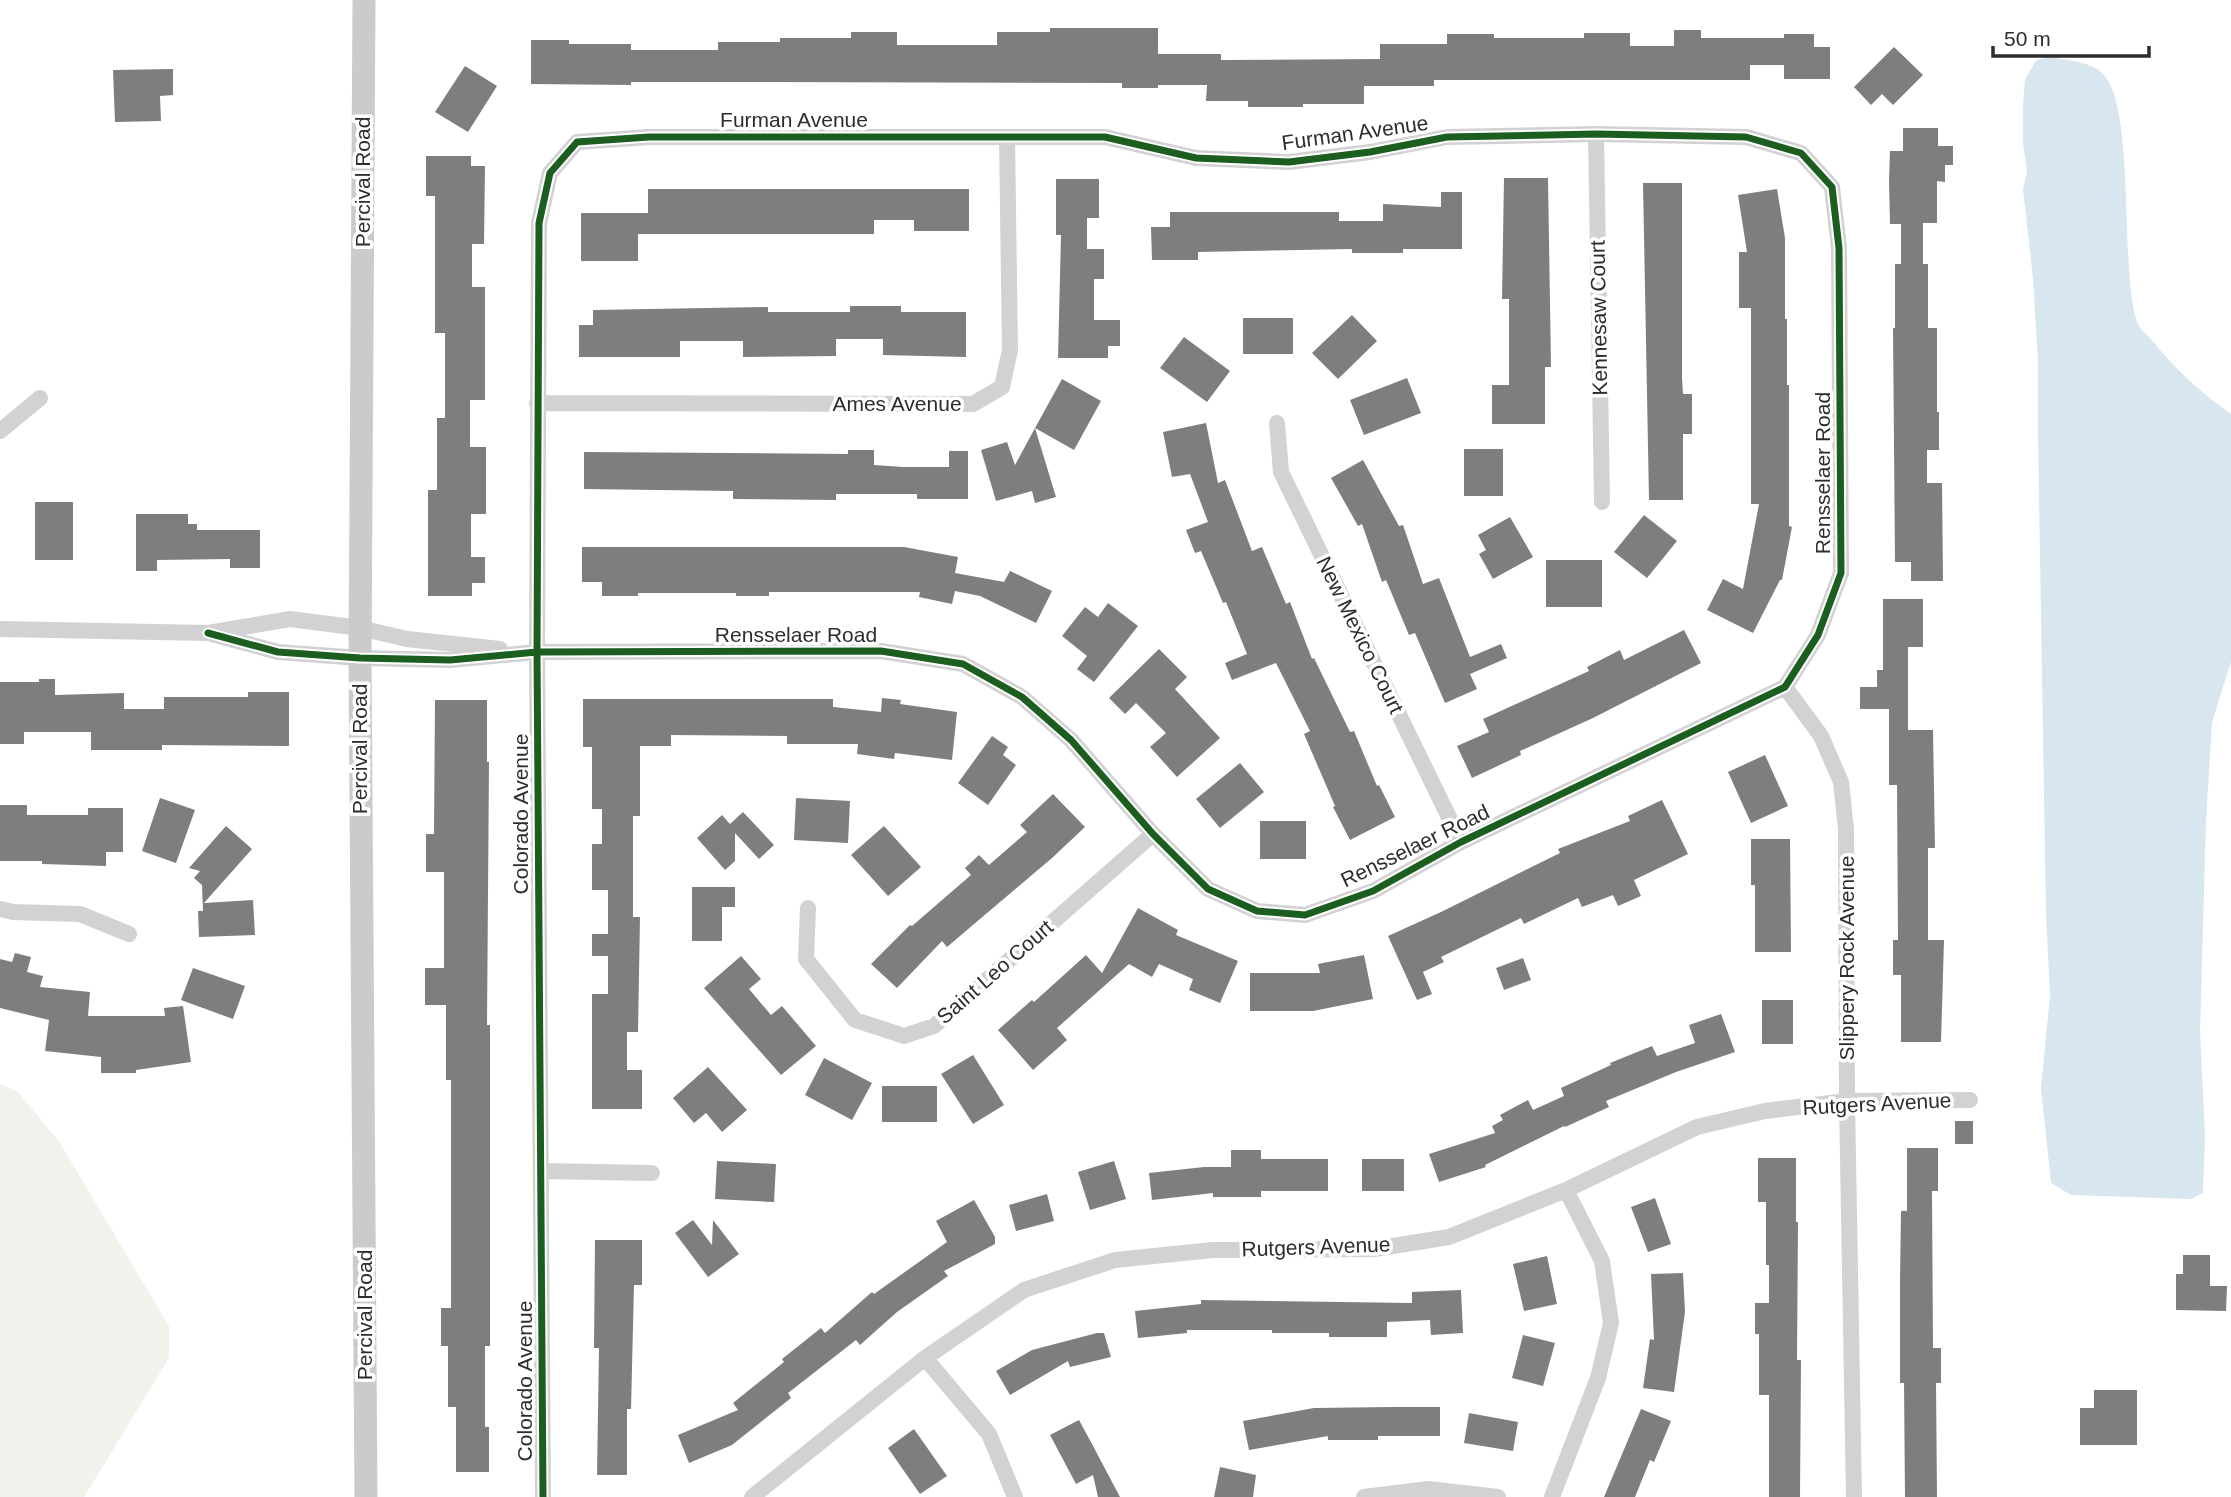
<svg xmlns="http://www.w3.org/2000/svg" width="2231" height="1497" font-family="Arial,sans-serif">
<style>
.green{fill:#f0f3eb}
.water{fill:#d8e6f0}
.building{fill:#7e7e7e}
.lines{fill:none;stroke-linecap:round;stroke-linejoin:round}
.street{stroke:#d2d2d2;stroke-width:16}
.secondary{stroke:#cbcbcb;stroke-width:23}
.cycleway-casing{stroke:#fff;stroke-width:11}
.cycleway{stroke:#1b5e20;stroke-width:7}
.labels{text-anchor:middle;stroke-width:7;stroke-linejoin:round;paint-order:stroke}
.street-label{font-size:21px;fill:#2d2d2d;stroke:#fff}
</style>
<rect width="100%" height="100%" fill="#fff"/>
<path class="green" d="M0,1084L18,1092L60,1143L169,1326V1358L84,1497H0Z"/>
<path class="water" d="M2050,57C2065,60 2088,61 2101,72C2137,101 2119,271 2137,322C2139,328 2145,333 2150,338C2173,367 2200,392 2231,414V662L2212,722L2206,821L2200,1032L2205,1135L2203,1193L2191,1199L2071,1195L2051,1183L2041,1088L2050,995L2046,914L2038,434V362L2033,278L2023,189L2027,172L2023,143V104L2025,80L2036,60Z"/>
<path class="building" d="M1050,28H1158V54H1221V60L1380,59V44H1447V34H1494V38H1584V33H1630V46H1674V30H1701V38H1784V34H1814V47H1830V79H1784V65H1750V80H1434V86H1364V104H1303V107H1248V101H1206L1207,85H1158V88H1122V83L718,82H631V85L531,84V40H569V44H631V50H718V42H780V38H851V32H897V45H997V32H1050Z
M1894,47L1923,75L1893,105L1882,94L1871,105L1854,87Z
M465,66L497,86L468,132L435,112Z
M173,69V95L160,96L161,121L115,122L113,70Z
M1903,128H1938V146H1953V165H1945V182L1937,181V223H1923V264H1928V328H1937V412H1939V450H1927V483H1942L1943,581H1911V562H1895L1893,328H1895V264H1901V224H1890L1889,181L1890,151H1903Z
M426,156H471V166H485L484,244H472V287H485V400H470V447H486V514H471V557H485V583H472V596H428V490H437V418H445V333H435V196H426Z
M1504,178H1548L1551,367H1545V424H1492V385H1509V299H1502Z
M1056,179H1099V218H1087V249H1104V279H1094V320H1120V346H1108V358H1058L1061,235H1056Z
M1643,183H1682V377L1683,394H1692V434H1683V500H1649Z
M648,189H969V231H914V220H874V234H638V261H581V213H648Z
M1777,189L1785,238V319H1787V385H1789V526L1792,527L1782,580H1780L1753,633L1707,610L1723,579L1743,589L1759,504H1751V308H1739V252H1747L1738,195Z
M1441,192H1462V249H1403V253H1352V249L1198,252V260H1152L1151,227H1170V212H1339V221H1383V204L1441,207Z
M850,306H901V312H966V357L883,355V339H836V356L743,357V341H680V357H579V325H593V310L768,307V312H850Z
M1352,315L1377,341L1338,379L1312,353Z
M1243,318H1293V354H1243Z
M1184,337L1230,371L1207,402L1160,368Z
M1407,378L1421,413L1364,435L1350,400Z
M1062,379L1101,401L1074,450L1035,428Z
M1206,423L1218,483L1225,480L1252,551L1262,547L1286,604L1290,602L1312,659L1314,658L1350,732L1354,731L1377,786L1379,785L1395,817L1350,840L1333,807L1335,806L1304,734L1310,731L1276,663L1232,680L1225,663L1247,654L1226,602L1223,603L1201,551L1195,553L1186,530L1208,522L1190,474L1172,477L1163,432Z
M1035,428L1056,497L1035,503L1032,491L996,501L981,450L1007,442L1015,465Z
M1464,449H1503V496H1464Z
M848,450H874V465L903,467H949V451H968V499H917V494H836V500L733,499V491L584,489V452L848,454Z
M1363,460L1399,526L1403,525L1423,584L1439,578L1470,657L1501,644L1507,658L1470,674L1477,689L1445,703L1415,633L1409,635L1386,580L1382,582L1362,524L1358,526L1331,478Z
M35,502H73V560H35Z
M136,514H188V524H197V530H260V568H230V559L157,560V571H136Z
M1644,515L1677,541L1647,578L1614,552Z
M1510,517L1533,557L1493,579L1479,554L1486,550L1478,535Z
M582,547H904L958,557L955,573L1004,582L1010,571L1052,591L1036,623L980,596L955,591L952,604L919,597L920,592H769V596H736V593H638V596H602V582H582Z
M1546,560H1602V607H1546Z
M1883,599H1923V647H1908V730H1933L1935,848H1928V940H1944L1941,1042H1901V975H1893V940H1898L1897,785H1889V709H1860V687H1877V670H1883Z
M1108,603L1138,626L1094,682L1077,669L1087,656L1062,636L1085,607L1098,617Z
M1684,630L1701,663L1593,718L1520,751L1521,755L1472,778L1457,746L1489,732L1483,719L1589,671L1587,667L1620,650L1624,660Z
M1159,649L1187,677L1175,689L1220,738L1177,777L1150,747L1166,733L1136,703L1125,714L1109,698Z
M39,679H55V695L124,693V709H164V697H248V692H289V746L162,745V750H91V732H24V744H0V682H39Z
M882,698L901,700L900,704L957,712L952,760L895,753L894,759L857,754L858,744H787V736L671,735V746H640V816H633V917H640L638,1032H627V1070H642V1109H592V994H608V956H592V934H608V890H592V844H602V809H592V747H583V699H833V707L881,712Z
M435,700H487V762H489L487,1025H490V1346H485V1427H489V1472H456V1407H448V1346H441V1308H451V1080H446V1005H425V968H444V872H426V834H434Z
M992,736L1008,747L1003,755L1016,765L988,805L958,783Z
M1765,755L1788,806L1751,823L1728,772Z
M1240,763L1264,792L1220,828L1196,799Z
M1053,794L1085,827L1052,858L947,947L942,941L897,988L871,964L910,925L912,926L971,875L965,868L979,855L989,865L1027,832L1020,825Z
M160,798L195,810L176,863L142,851Z
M796,798L850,801L848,843L794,840Z
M1662,800L1688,854L1634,880L1641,896L1618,906L1613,895L1582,907L1578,898L1524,924L1521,918L1441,957L1444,962L1423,972L1432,994L1417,1000L1388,936L1441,912L1560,853L1558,849L1630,821L1628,816Z
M0,805H27V815H88V808H123V852H106V866L42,864V861H0Z
M743,812L774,845L759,859L735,833V861L725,870L697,838L722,815L730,824Z
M1260,821H1306V859H1260Z
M226,826L252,849L204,903L253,900L255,935L199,937L198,911H203L202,885L194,878L200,871L189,868Z
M884,826L921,867L888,896L851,855Z
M1751,839H1790L1791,952H1755V885H1751Z
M692,887H735V907H722V941H692Z
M1138,908L1178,930L1176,935L1238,961L1220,1003L1189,990L1193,979L1159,964L1152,977L1129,964L1057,1028L1067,1040L1033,1070L998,1030L1032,1000L1034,1002L1086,955L1102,973Z
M15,953L31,957L27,972L43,976L40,987L90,992L88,1016H165L164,1008L183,1006L191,1062L136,1070V1073H101V1057L45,1051L49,1020L0,1008V959L12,962Z
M1364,955L1373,999L1313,1011H1250V973H1320L1318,964Z
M741,956L761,979L749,989L771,1015L782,1006L816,1046L781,1075L704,988Z
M1523,958L1531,980L1504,990L1496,968Z
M193,968L245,986L233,1019L181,1000Z
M1762,1000H1793V1044H1762Z
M1721,1014L1735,1052L1676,1072L1606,1101L1609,1107L1565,1127L1564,1126L1485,1165L1486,1167L1439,1182L1429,1154L1495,1133L1492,1126L1503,1120L1500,1115L1528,1100L1533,1110L1564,1096L1561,1088L1611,1065L1610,1063L1652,1046L1657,1056L1695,1043L1689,1025Z
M973,1055L1004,1105L973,1124L941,1074Z
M824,1058L872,1083L852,1120L805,1095Z
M708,1067L747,1110L722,1132L706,1113L694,1123L673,1098Z
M882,1086H937V1122H882Z
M1955,1121H1973V1144H1955Z
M1907,1148H1938V1191H1932L1933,1348H1941V1383H1936L1937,1497H1905L1904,1383H1900V1280L1901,1211H1907Z
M1231,1150H1261V1159H1328V1191H1261V1197H1213V1193L1152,1200L1149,1173L1204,1167H1231Z
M1758,1158H1796V1222H1798L1797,1360H1801L1800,1497H1769V1395H1759V1334H1755V1303H1769V1265H1766V1202H1758Z
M1362,1159H1404V1191H1362Z
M717,1161L776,1164L774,1202L715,1199Z
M1114,1161L1126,1199L1090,1210L1078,1172Z
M1047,1194L1054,1221L1016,1231L1009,1205Z
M1655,1198L1671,1244L1648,1252L1631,1207Z
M974,1200L995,1237V1244L944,1271L948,1276L897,1312L860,1345L856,1340L788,1393L791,1398L732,1445L689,1463L678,1435L738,1410L733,1403L784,1362L782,1359L821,1328L825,1333L872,1292L874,1294L947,1242L936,1221Z
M693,1220L712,1245L713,1220L739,1254L708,1277L675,1233Z
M595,1240H642V1285H634L631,1409H627V1475H597L599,1348H594Z
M2183,1255H2210V1286H2227L2226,1311L2176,1310V1274H2183Z
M1547,1256L1557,1304L1524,1311L1513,1264Z
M1683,1273L1685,1312L1674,1392L1643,1388L1650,1339L1654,1340L1651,1274Z
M1461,1290L1463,1333L1431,1335L1430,1320L1387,1322V1337H1329V1333H1272V1330H1187V1333L1138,1338L1135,1311L1201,1304V1300L1412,1303V1292Z
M1097,1333H1104L1111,1357L1070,1367L1068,1361L1010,1395L996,1371L1032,1350Z
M1523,1335L1555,1343L1543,1386L1512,1378Z
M2094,1390H2137V1445H2080V1408H2094Z
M1391,1407H1440V1436H1378V1440H1328V1436L1249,1450L1243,1421L1314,1408Z
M1641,1409L1671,1421L1654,1462L1650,1460L1635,1497H1604Z
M1469,1413L1518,1422L1513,1451L1464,1443Z
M1079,1420L1092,1444L1120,1497H1098L1093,1475L1076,1484L1050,1435Z
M914,1429L947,1476L920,1494L888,1448Z
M1220,1467L1256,1475L1253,1497H1214Z"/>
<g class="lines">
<path class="street" d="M1596,134L1602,502
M537,403L973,404L1002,387L1010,350L1007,137
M1277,423L1281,472L1461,842
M0,431L40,398
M0,629L208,633L290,619L360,628L407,639L500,649
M208,633L278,652L360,658L450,660L537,652L881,651L963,664L1022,697L1071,740L1153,834L1208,889L1257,911L1305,915L1373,891L1461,842L1785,687L1818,635L1841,573L1839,248L1832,187L1801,153L1746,137L1596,134L1447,137L1370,152L1289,162L1196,158L1105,137H649L577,142L550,173L539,223L537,652L543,1497
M1785,687L1821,736L1841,782L1846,829L1847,1101L1854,1497
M808,908L806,959L855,1020L904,1036L934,1026L1153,834
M0,909L13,912L80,914L129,934
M541,1171L652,1173
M925,1358L989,1434L1015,1497
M752,1497L925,1358L1024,1290L1115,1260L1213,1250L1374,1249L1449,1237L1566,1190L1697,1127L1765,1111L1847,1101L1970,1100
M1364,1497L1428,1489L1498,1497
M1552,1497L1598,1378L1611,1323L1602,1261L1566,1190"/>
<path class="secondary" d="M364,0L360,658L366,1497"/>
<defs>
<path id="cycleway" d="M208,633L278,652L360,658L450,660L537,652L881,651L963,664L1022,697L1071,740L1153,834L1208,889L1257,911L1305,915L1373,891L1461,842L1785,687L1818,635L1841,573L1839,248L1832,187L1801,153L1746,137L1596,134L1447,137L1370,152L1289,162L1196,158L1105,137H649L577,142L550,173L539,223L537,652L543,1497"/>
</defs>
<use href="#cycleway" class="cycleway-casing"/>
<use href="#cycleway" class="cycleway"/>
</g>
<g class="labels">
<g class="street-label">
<text x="794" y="127">Furman Avenue</text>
<text transform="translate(1355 133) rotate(-8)" y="7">Furman Avenue</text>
<text transform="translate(363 182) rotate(-90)" y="7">Percival Road</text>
<text transform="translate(1599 318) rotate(-91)" y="7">Kennesaw Court</text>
<text x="897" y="411">Ames Avenue</text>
<text transform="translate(1823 473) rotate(-90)" y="7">Rensselaer Road</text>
<text x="796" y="642">Rensselaer Road</text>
<text transform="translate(1360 635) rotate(64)" y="7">New Mexico Court</text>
<text transform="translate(360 749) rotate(-90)" y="7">Percival Road</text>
<text transform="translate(521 814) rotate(-90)" y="7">Colorado Avenue</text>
<text transform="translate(1415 846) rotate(-26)" y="7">Rensselaer Road</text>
<text transform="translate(1847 958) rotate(-90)" y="7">Slippery Rock Avenue</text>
<text transform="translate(995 972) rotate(-41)" y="7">Saint Leo Court</text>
<text transform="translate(1877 1104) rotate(-3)" y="7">Rutgers Avenue</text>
<text transform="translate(1316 1247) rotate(-2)" y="7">Rutgers Avenue</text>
<text transform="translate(365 1315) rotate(-90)" y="7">Percival Road</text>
<text transform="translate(525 1381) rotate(-90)" y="7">Colorado Avenue</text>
</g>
</g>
<path d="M1993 46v10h156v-10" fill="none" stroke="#2d2d2d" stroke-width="3.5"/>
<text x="2004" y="46" font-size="21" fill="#2d2d2d" stroke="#ffffff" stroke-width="5" paint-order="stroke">50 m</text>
</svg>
